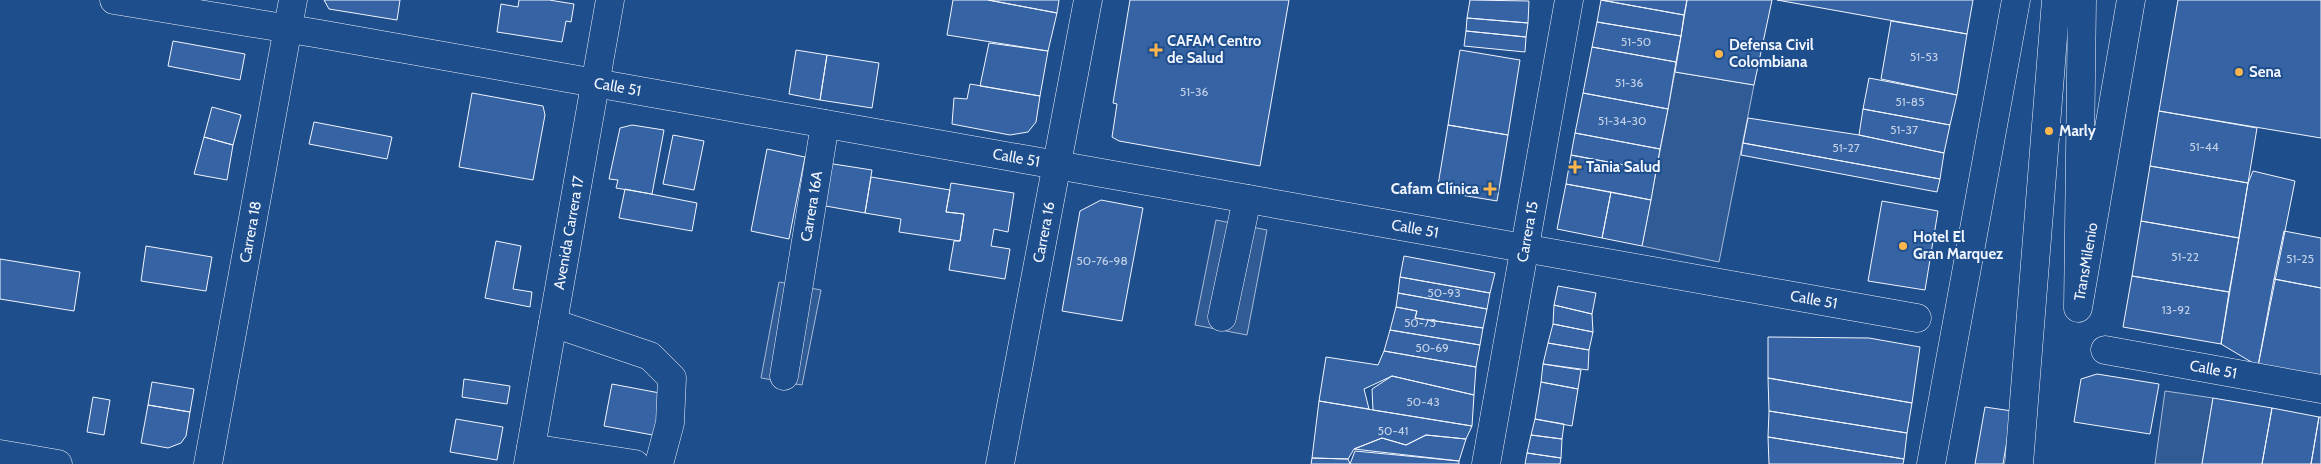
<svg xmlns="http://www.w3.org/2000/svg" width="2321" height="464" font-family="Cabin,sans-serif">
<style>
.parking{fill:#305b95;stroke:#a8bbd7}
.building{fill:#3563a3;stroke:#f2f6ff}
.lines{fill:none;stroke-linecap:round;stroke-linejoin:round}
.minor-casing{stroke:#f2f6ff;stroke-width:29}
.major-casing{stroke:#f2f6ff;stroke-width:29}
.minor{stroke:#1f4e8c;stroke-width:28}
.major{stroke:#1f4e8c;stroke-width:28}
.poi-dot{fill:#ffb74d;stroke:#1f4e8c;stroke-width:2}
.labels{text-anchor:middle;stroke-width:4;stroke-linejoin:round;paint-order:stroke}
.number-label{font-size:12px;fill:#c3d1e8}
.poi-label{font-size:15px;font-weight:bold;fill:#f2f6ff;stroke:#1f4e8c;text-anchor:start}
.street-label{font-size:15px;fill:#f2f6ff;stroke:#1f4e8c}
</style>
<rect width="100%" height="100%" fill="#1f4e8c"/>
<path class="parking" d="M1675,72L1754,85L1719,262L1642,246Z
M1216,220L1267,230L1247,335L1195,325Z
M779,282L821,290L802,385L761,378Z
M2165,391L2213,398L2202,464H2155Z"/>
<path class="building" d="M324,0H400L397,20L329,9Z
M519,0H549L574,4L571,22L566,21L562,42L497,32L501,4L518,7Z
M953,0H988L1057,13L1048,51L947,35Z
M988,0H1059L1057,13Z
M1130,0H1289L1260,166L1119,141L1112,137L1117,104L1113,103Z
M1470,0L1529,1L1528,23L1467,18Z
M1601,0L1684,15L1681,36L1597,22Z
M1601,0H1687L1684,15Z
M1687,0H1772L1754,85L1675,72Z
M1777,0H1973L1967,34Z
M2178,0H2321V138L2159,111Z
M1467,18L1528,23L1526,37L1466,31Z
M1891,21L1967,34L1957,95L1881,79Z
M1597,22L1681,36L1676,62L1592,47Z
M1466,31L1526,37L1525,52L1464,46Z
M173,41L245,54L240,80L168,66Z
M989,43L1048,51L1040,96L980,86Z
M1592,47L1676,62L1668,109L1583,93Z
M796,50L827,55L820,100L789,94Z
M1460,50L1520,60L1508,135L1448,125Z
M827,55L879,63L872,108L820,100Z
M1869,78L1957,95L1950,125L1863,109Z
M970,84L1040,96L1036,122L1028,132L1010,135L952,124L954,98L967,99Z
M472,93L543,106L545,115L533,180L459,167Z
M1583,93L1668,109L1660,149L1575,133Z
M212,107L241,115L233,145L204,137Z
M1863,109L1950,125L1944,153L1859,135Z
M2159,111L2257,128L2248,183L2150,166Z
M1748,118L1859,135L1944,153L1940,179L1743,143Z
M314,122L392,137L387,159L309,144Z
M632,125L664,130L652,194L616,188L618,180L609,179L620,128Z
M1448,125L1508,135L1497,201L1437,191Z
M1575,133L1660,149L1656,171L1571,155Z
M673,135L704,141L694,190L663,184Z
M204,137L233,145L227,180L194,174Z
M1743,143L1940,179L1937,192L1741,155Z
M767,149L805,157L789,239L751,231Z
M1571,155L1656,171L1651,200L1566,184Z
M827,163L872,170L865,213L820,205Z
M2150,166L2248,183L2239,238L2141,221Z
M2253,171L2295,181L2258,366L2221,344L2248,183Z
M871,177L950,190L946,212L964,214L960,241L899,232L901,219L865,213Z
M951,183L1014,193L1008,232L994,229L991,246L1010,249L1005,279L949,270L954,241H960L964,214L946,212Z
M1566,184L1611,192L1602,238L1557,229Z
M625,189L697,203L692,231L619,218Z
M1611,192L1651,200L1642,246L1602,238Z
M1101,200L1143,208L1122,321L1062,311L1080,211Z
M1882,201L1938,211L1925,290L1868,281Z
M2141,221L2239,238L2229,292L2132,276Z
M2284,231L2321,238V288L2274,279Z
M496,241L521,246L513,289L532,292L530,307L485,298Z
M146,246L212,257L206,291L141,281Z
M1404,256L1495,273L1490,293L1400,277Z
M0,259L80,272L74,311L0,299Z
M2132,276L2229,292L2221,344L2123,327Z
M1400,277L1490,293L1487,309L1398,293Z
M2274,279L2321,288V375L2258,366Z
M1558,286L1596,293L1592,314L1554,305Z
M1398,293L1487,309L1483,328L1415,318L1417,311L1396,307Z
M1554,305L1592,314L1593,332L1553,324Z
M1396,307L1417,311L1415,318L1483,328L1480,345L1390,330Z
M1553,324L1593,332L1589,350L1548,343Z
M1390,330L1480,345L1476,367L1384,351Z
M1768,337L1869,338L1920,347L1912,403L1768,378Z
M1548,343L1589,350L1588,370L1543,364Z
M1384,351L1476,367L1474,395L1392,376L1364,389L1369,409L1319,401L1326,357L1378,365Z
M1543,364L1581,370L1578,389L1541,382Z
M2097,374L2159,384L2150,434L2074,422L2081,379Z
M1392,376L1474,395L1472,426L1373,410L1372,389Z
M1768,378L1912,403L1907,433L1769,411Z
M464,379L510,386L507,404L462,397Z
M152,382L194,389L190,412L148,405Z
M1541,382L1578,389L1572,426L1535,419Z
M612,384L665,394L658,436L604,426Z
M93,397L110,400L104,435L87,432Z
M2213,398L2272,408L2262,464H2202Z
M1319,401L1373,410L1472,426L1466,439L1426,435L1406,445L1382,438L1354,449L1348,459L1312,458Z
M148,405L190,412L186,436L181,443L168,448L141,443Z
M1985,407L2012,411L2003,464H1975Z
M2272,408L2319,417L2311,464H2262Z
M1769,411L1907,433L1904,459L1768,437Z
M2319,417H2321V464H2311Z
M456,419L503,427L497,460L450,452Z
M1535,419L1564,424L1562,439L1531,435Z
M1426,435L1466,439L1459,461L1354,449L1382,438L1406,445Z
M1531,435L1562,439L1561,458L1527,453Z
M1768,437L1904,459L1903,464H1769Z
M1355,451L1459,461V464H1350Z
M1527,453L1561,458L1560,464H1525Z
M1312,458L1348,459L1350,464H1311Z"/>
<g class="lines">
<defs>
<g id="minor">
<path id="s1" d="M114,0L320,34L1917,318"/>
<path id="s2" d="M2082,0L2078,308L2131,0"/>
<path d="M1222,317L1247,199"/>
<path d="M553,323L650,356L672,378L670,423L659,464"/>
<path id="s3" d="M2105,350L2321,389"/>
<path id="s4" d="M784,376L825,124"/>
<path d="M531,448L635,464"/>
<path d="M0,454L58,464"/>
<path id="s5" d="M208,464L293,0"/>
<path id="s6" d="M1000,464L1088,0"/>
<path id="s7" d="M1486,464L1569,0"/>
<path d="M1931,464L2016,0"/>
<path d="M2019,464L2056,0"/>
</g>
<g id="major">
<path id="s8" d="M528,464L610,0"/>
</g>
</defs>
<use href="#minor" class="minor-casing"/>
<use href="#major" class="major-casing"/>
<use href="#minor" class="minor"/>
<use href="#major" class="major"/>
</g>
<g class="poi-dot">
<path d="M1153.5 42.5h5v5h5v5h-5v5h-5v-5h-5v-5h5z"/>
<circle cx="1719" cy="54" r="5"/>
<circle cx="2239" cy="72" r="5"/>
<circle cx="2049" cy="131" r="5"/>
<path d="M1572.5 159.5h5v5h5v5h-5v5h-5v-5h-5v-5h5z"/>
<path d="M1487.5 181.5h5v5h5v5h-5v5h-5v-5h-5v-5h5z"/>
<circle cx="1903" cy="246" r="5"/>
</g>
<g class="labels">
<g class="number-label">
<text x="1636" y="46">51-50</text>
<text x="1924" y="61">51-53</text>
<text x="1629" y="87">51-36</text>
<text x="1194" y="96">51-36</text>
<text x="1910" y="106">51-85</text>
<text x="1622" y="125">51-34-30</text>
<text x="1904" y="134">51-37</text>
<text x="2204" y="151">51-44</text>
<text x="1846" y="152">51-27</text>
<text x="2185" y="261">51-22</text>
<text x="2300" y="263">51-25</text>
<text x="1102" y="265">50-76-98</text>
<text x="1444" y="297">50-93</text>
<text x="2176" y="314">13-92</text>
<text x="1420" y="327">50-75</text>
<text x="1432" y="352">50-69</text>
<text x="1423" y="406">50-43</text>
<text x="1393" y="435">50-41</text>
</g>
<g class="poi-label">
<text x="1167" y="46">CAFAM Centro<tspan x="1167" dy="17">de Salud</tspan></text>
<text x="1729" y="50">Defensa Civil<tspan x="1729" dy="17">Colombiana</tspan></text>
<text x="2249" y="77">Sena</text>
<text x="2059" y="136">Marly</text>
<text x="1586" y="172">Tania Salud</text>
<text x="1479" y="194" text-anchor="end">Cafam Clínica</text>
<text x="1913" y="242">Hotel El<tspan x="1913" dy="17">Gran Marquez</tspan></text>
</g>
<g class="street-label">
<text dy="5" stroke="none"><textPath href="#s1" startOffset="511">Calle 51</textPath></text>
<text dy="5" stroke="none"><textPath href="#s1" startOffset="916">Calle 51</textPath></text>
<text dy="5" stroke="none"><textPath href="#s4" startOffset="172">Carrera 16A</textPath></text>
<text dy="5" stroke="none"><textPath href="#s1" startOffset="1321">Calle 51</textPath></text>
<text dy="5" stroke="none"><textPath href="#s5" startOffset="236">Carrera 18</textPath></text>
<text dy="5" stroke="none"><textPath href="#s8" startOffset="235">Avenida Carrera 17</textPath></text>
<text dy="5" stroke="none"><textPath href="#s6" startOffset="236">Carrera 16</textPath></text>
<text dy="5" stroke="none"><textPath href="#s7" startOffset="236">Carrera 15</textPath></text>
<text dy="5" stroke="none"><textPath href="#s2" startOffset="355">TransMilenio</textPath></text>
<text dy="5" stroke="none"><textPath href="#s1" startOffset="1726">Calle 51</textPath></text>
<text dy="5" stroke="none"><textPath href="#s3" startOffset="110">Calle 51</textPath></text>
</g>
</g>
</svg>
